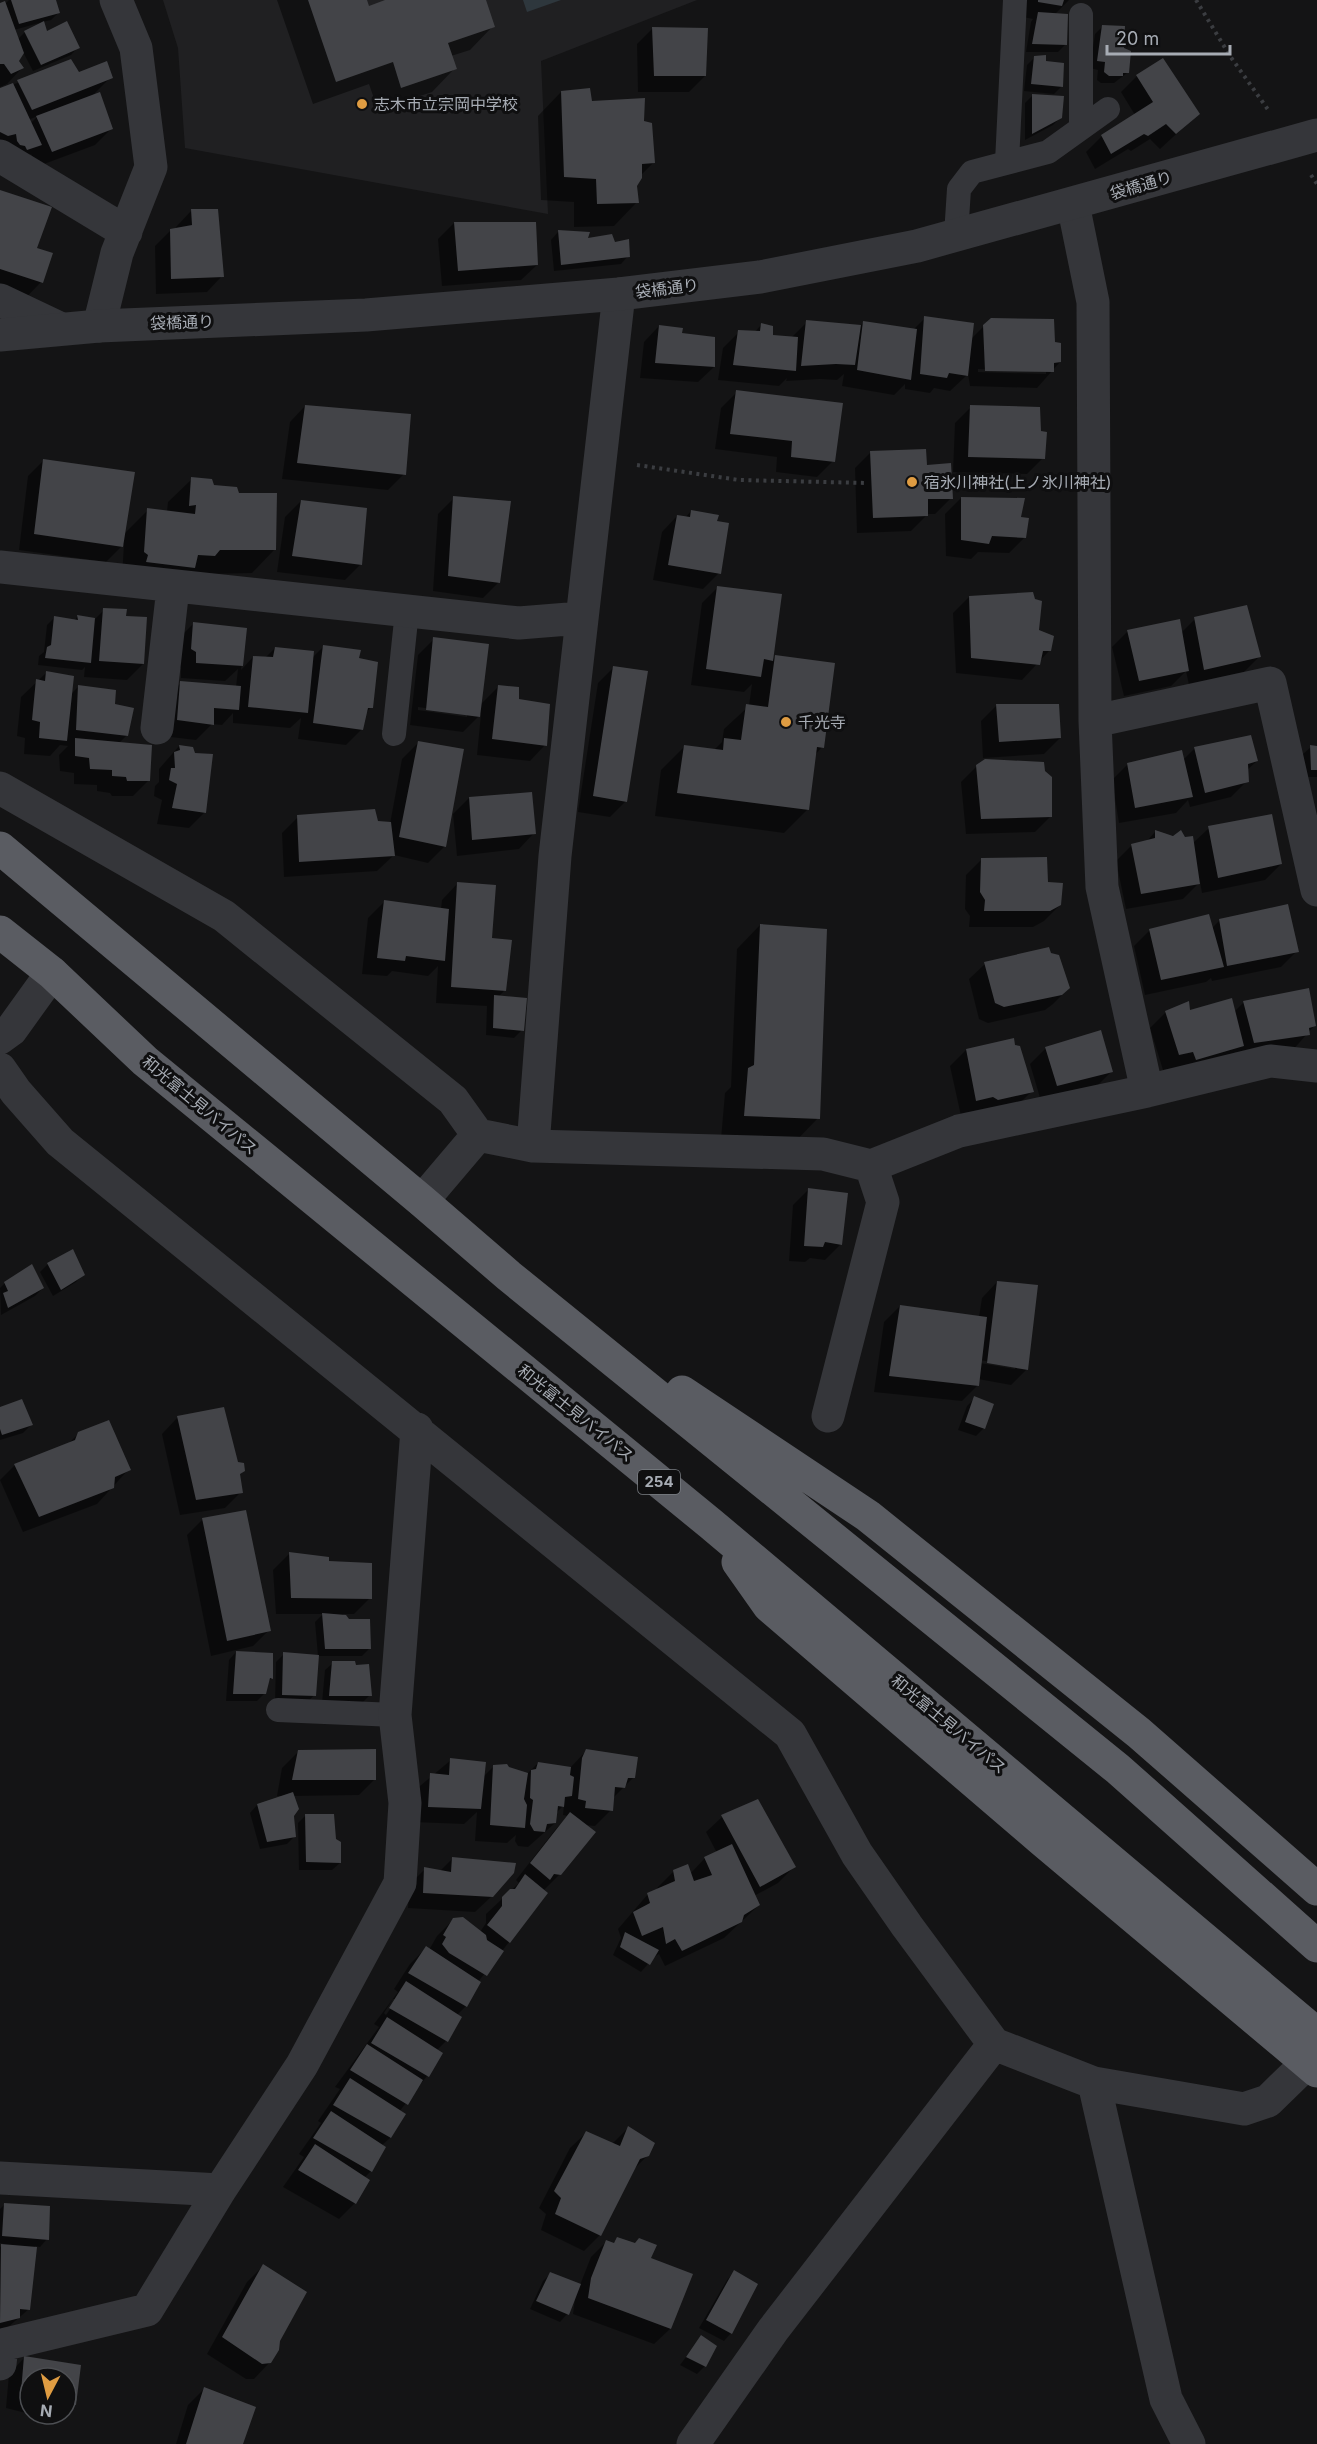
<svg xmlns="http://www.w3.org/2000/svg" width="1317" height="2444" font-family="Inter,'Noto Sans JP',sans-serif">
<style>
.built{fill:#202022}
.water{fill:#2e373d}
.shadow{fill:#0007;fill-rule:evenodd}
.building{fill:#434448}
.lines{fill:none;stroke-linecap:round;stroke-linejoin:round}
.path{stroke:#3b3d41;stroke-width:4;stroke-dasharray:3 4.5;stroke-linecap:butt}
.service{stroke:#35363a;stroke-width:24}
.minor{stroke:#35363a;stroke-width:33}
.tertiary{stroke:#35363a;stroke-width:33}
.trunk{stroke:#5a5c62;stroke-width:33}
.poi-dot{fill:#df9c42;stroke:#0f0f10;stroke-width:2}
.labels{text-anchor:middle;stroke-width:6;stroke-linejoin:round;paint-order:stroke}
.shield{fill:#0f0f10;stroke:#797d83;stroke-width:1.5}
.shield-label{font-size:15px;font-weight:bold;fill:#a7acb4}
.poi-label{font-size:16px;fill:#a7acb4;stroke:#0f0f10;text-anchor:start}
.street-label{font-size:16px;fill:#a7acb4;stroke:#0f0f10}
</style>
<rect width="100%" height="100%" fill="#141415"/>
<path class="built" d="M163,0H697L541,61L548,214L185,148L178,48Z"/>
<path class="water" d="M523,0H561L527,12Z"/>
<path class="shadow" d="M9,0H54L58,13L51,20L42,22L46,33L78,47L71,55L33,71L23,52L17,61L22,68L7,84L0,87V5H4ZM39,23L25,32L17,40L14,30Z
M277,0H365L368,7L390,0H484L493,26L470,50L451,56L455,68L432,92L378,110L369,84L313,104Z
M1023,0H1069L1054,15L1066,44L1058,52H1026L1031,22L1033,19L1023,17Z
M1103,26L1123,48L1127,73L1114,83H1101L1097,80L1098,70L1090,68L1095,34Z
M653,28L705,76L689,92H638L637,44Z
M1035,57L1045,63L1062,86L1054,94L1024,91L1027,65Z
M71,61L78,73L111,77L91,97L111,129L95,145L36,167L31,154L24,161L0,149V90ZM38,116L30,124L28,120Z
M1137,76L1198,114L1160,149L1150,139L1131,151L1128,149L1095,169L1086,152L1102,136L1135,115L1121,92Z
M561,92L643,122L654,162L641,175L635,186L637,202L614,226L574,227V202L541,200L538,116Z
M1033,95L1061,117L1053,125L1025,140V103Z
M0,191L35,249L41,282L18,306L0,300Z
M191,211L222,276L207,292L156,294L155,246L171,230L176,229V227Z
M454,223L537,265L521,280L442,286L438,239Z
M558,232L586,239L614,243L628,256L621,264L554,271L551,240Z
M925,318L971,339L984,326L1054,344L1060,362L1037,388L970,386L967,368L966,376L950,391L934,388L930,393L905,389V384L894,395L842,386L844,374L837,380L820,379L786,381L787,378L779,386L718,380L723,348L739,332L754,333L761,325L771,337L791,338L807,322L860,326L864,322L913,330ZM978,369L1046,371V374L978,372Z
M659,326L714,367L698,382L640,378L644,342Z
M737,392L833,461L817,477L776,472L777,457L715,449L721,408Z
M305,406L404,474L388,490L282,479L290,422Z
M971,407L1043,458L1027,474L953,472L955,423Z
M871,452L925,466L951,498L935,514H928L911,531L857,533L855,468Z
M43,461L124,534L148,510L167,512L168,502L192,479L275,549L252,573L122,576L124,544L106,562L19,550L28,476Z
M454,498L499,582L483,598L433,591L438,514Z
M961,498L1020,519L1025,537L1009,553L978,552L971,559L946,556L945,514Z
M301,501L361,564L345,580L277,572L285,517Z
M691,511L719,573L703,589L653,580L662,532L677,516L685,518Z
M718,587L772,660L776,656L822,747L815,755L807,810L784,833L655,816L661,770L684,747L714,750L722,742L724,729L749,706L752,684L744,692L691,685L702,603Z
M969,597L1038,631L1049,651L1022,680L956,673L953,613Z
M104,610L125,618L143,664L127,680L84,677L85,667L82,670L38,665L39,656L44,652L47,625L54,618L74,621L78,616L94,620Z
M1195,619L1259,657L1243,673L1189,685L1186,671L1171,686L1124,696L1112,647L1128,631L1181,633Z
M194,623L246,629L241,670L253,657L265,658L275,648L312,658L323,647L357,659L371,707L366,713L362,729L346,745L298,739L301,718L290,728L233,723V713L222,725L212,724L196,740L162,736L165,698L181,683L236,687L238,669L225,681L181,678V668L176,665L178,639Z
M434,639L480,705L498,687L518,700L545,745L530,761L477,755L481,714L463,732L410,725L418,655ZM418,707L467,714V717L418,710Z
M614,667L626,801L610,817L578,812L598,683Z
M47,672L71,694L78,687L114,705L127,735L118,744L149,780L133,796H112L110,793L97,791V785L74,784V773L60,771L59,755L68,746L60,745L50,756L24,754L25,738L17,736L21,697Z
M997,705L1060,738L1044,754L983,758L981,721Z
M418,743L462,750L444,847L428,863L394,855L377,871L284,877L282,833L298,817L390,824L402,759Z
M179,746L205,812L189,828L157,824L162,800L154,796L155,786L159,782V769Z
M1311,747L1317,748V777H1304L1303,754Z
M1195,748L1257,761L1246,771L1247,781L1231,797L1190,807L1188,800L1176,813L1119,823L1112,780L1128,764L1183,760Z
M977,766L1044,772L1051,816L1035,832L966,834L961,782Z
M469,798L534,833L519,849L457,856L453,814Z
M1209,828L1281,864L1265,880L1202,893L1200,882L1183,899L1126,909L1116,861L1132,845L1146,842L1155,832L1184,838L1193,843Z
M982,859L1046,884L1060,905L1044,921L1033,927H969L970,916L965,909L966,875Z
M457,884L491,940L504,991L498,997L522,1030L514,1038L486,1035L487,1006L436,1003L438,966L428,976L392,971L387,976L362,974L368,918L384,902L441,909L442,900Z
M1220,920L1297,951L1281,967L1212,981L1211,978L1206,982L1145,995L1134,946L1150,930L1211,929Z
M760,925L818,1118L795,1142L721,1139L725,1093L731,1087L737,949Z
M1050,955L1069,988L1053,1004L1045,1010L988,1023L979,1019L969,979L985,964Z
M1244,1002L1314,1026L1292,1051L1238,1058L1236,1052L1227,1062L1163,1070L1150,1028L1166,1012H1234Z
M1046,1048L1111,1072L1095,1088L1041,1101L1030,1064Z
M966,1050L1032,1091L1016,1107L961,1116L950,1066Z
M809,1189L841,1244L825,1260L810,1258L805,1262L789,1261L793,1205Z
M48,1264L83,1274L76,1282L53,1296L40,1272Z
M997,1282L1027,1369L1011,1385L978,1379V1385L962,1401L874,1392L884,1322L900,1306L979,1317L982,1298ZM980,1360L1015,1366V1369L980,1363Z
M5,1283L43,1288L35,1296L1,1315L0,1288Z
M975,1398L984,1428L976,1436L958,1430L967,1406Z
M0,1408L31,1425L23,1433L0,1440Z
M177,1418L236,1464L241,1492L225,1508L180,1515L162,1434Z
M78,1434L129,1469L97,1504L23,1532L0,1480L15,1465L67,1445Z
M202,1520L269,1630L253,1646L211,1656L187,1535Z
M289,1554L327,1562L370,1598L354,1614H343L370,1648L362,1656H318L315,1622L323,1614H276L273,1570Z
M236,1652L272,1678L267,1682L265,1693L257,1701H226L229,1660Z
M284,1654L314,1695L307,1703L275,1702L276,1662Z
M333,1663L354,1667L370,1695L362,1703H322L325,1670Z
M587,1750L634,1777L612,1799L611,1810L595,1826L584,1825L560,1874L543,1891L509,1942L478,1982L466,2006L457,2015L446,2041L437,2050L441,2053L427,2076L399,2112L404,2115L390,2138L381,2146L371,2171L364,2178L355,2203L339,2219L283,2187L304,2157L299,2154L321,2123L318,2121L340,2089L335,2087L379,2027L374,2024L398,1992L394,1989L410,1964L426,1948L429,1950L437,1936L453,1920L480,1932L486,1923V1914L519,1883L516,1880L555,1830L568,1816L563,1815L564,1805L556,1813L555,1823L528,1847L518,1846L515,1841L516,1835L507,1843L475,1841L477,1812L464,1824L413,1822L414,1791L451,1760L483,1777L494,1766L527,1774L538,1763L570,1768ZM393,1999H397L386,2015L384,2013Z
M298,1752L375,1779L359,1795L293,1796L295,1836L287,1844L260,1849L250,1813L257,1805L283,1796H277L282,1768Z
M306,1815L334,1840L340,1863L332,1870H299L298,1823Z
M722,1817L794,1867L778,1883L754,1896L759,1905L724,1938L665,1966L659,1954L654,1957L641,1972L613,1955L621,1938L618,1929L648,1894L658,1890L657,1888L673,1872L690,1874L705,1858L717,1853L706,1832Z
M452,1859L492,1896L475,1912L408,1908L409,1885L425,1869L439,1872Z
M628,2128L647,2156L633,2170L600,2235L584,2251L541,2230L546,2214L539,2208L570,2148L586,2133L612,2144Z
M5,2204L47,2239L40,2247L35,2246L29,2309L0,2334V2247L4,2244L0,2243V2209Z
M618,2239L649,2259L670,2329L654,2344L573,2314L575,2299L567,2314L560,2322L530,2309L543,2281L550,2274L580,2285L591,2257L607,2241L613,2244Z
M263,2266L270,2362L254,2379H246L207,2354L247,2282Z
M734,2272L731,2333L724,2341L699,2328L727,2280Z
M701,2337L705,2366L697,2374L680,2365Z
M24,2358L80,2367L75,2404L66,2413V2378H30V2414L6,2408L9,2374Z
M204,2389L242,2444H176L188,2405Z
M32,2414H65L59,2420Z"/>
<path class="building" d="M11,0H56L60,13L19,24Z
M308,0H367L369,6L385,0H486L495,27L448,43L457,69L401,88L393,62L336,82Z
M1038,0H1064L1062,6L1038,2Z
M5,1L24,53L19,61L24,68L11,74L4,64H0V3Z
M1038,12L1068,14L1067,45L1032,44Z
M44,21L47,31L67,21L80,48L41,65L24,31Z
M1102,25L1125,26L1124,48L1131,51L1129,73H1123V76H1109L1104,72L1105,62L1097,61Z
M652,27L708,28L706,76H654Z
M1046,55V61L1064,63L1063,87L1031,84L1034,56Z
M1163,58L1200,114L1176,134L1166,124L1148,136L1144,134L1111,154L1101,135L1153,102L1136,75Z
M71,59L79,72L107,61L113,78L32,110L17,80Z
M13,83L42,145L27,150L25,146L20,145L17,141L16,134L8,136L0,132V88Z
M590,88L592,101L645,98L644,121L652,123L655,163L642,164V178L637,186L639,203L597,204L596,179L564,177L561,91Z
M100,92L113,129L52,152L36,116Z
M1032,94L1064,96L1062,118L1032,134Z
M0,190L52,207L37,248L53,253L43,283L0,269Z
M191,209H218L224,277L171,279L170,229L192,225Z
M454,222H536L538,265L458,271Z
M558,230L590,232L588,238L612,234L615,242L629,239L630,257L561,265Z
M924,316L974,323L968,376L949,373L947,378L920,374Z
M991,318L1054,319L1055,342L1061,343V362L1054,363V372L985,371L983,325Z
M806,320L861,325L855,365L836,364L801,366Z
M863,321L917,329L911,380L857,370Z
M761,323L773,326V335L798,337L796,371L733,365L738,330L760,331Z
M659,325L683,328L682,333L715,337V367L655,363Z
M736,390L843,403L835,462L791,457L792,441L730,434Z
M305,405L411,414L406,475L297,463Z
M970,405L1040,407L1041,431L1047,432L1045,459L968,457Z
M926,449L927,465L951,463L953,499H928V516L873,518L870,451Z
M43,459L135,472L123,547L34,534Z
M191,477L212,479L214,485L237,487L239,493H277L276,550H220L215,556L198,555L195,568L146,562L148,555L144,552L147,508L195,514L196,505L189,506Z
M453,496L511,501L500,583L448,576Z
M961,497L1025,498L1021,517L1029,518L1026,538L992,536L989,544L961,540Z
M301,500L367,508L362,565L292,556Z
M691,510L719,515L717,521L729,523L721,574L668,565L677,515L690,517Z
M717,586L782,594L773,661L764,659L761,677L706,669Z
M1033,592L1035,599L1042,601L1039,630L1054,636L1051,651H1043L1040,665L971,658L969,596Z
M1247,605L1261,657L1204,670L1194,617Z
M103,608L127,609L126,616L147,617L144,664L99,661Z
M77,615L95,618L91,663L45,658L47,647L51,645L54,616L78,620Z
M1180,619L1189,671L1139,681L1127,630Z
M193,622L247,628L243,666L196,663V652L191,649Z
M433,637L489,644L480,717L426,710Z
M323,645L361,650L359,658L378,662L373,708H368L363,730L313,723Z
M275,647L314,651L308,713L248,707L253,656L273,657Z
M775,655L835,663L824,748L817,747L809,810L677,793L684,745L723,750L724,738L741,740L746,704L768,707Z
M613,666L648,671L627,802L593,796Z
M46,671L74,676L67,741L39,738L40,722L32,720L36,679L45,681Z
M180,681L241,686L239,710L214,708V725L177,720Z
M78,685L116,690L115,704L134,708L128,736L76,730Z
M498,685L519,687V699L550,704L547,746L492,739Z
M996,704H1059L1061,738L999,742Z
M1251,735L1258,761L1248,764L1249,782L1205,793L1194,747Z
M75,738L152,745L150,781H127L126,777L112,776V770L90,769L89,758L75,756Z
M418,741L464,749L446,847L399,837Z
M179,745L193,747L195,753L213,754L206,813L172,808L177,784L169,780L171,768H175L174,752L180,750Z
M1310,745L1317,746V770H1311Z
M1182,750L1193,797L1135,808L1127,763Z
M985,759L1044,762L1045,771L1052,777V817L981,819L976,765Z
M532,792L536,834L472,840L469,797Z
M375,809L378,821L391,822L395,856L299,862L297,815Z
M1272,814L1282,864L1218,878L1208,826Z
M1155,830L1173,836L1181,830L1185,837L1193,836L1200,884L1141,894L1131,844L1155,838Z
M1047,857L1048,882L1063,883L1061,905L1050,911H984L985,900L980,892L981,858Z
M457,882L496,885L492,938L512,940L506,991L451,987Z
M384,900L449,909L445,961L406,956L405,961L377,958Z
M1288,904L1299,952L1227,966L1219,919Z
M1209,914L1224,967L1161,980L1149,929Z
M760,924L827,929L820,1119L744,1116L748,1068L754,1065Z
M1049,947L1051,953L1059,955L1070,988L1062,995L1004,1007L995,1003L984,962Z
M1309,988L1316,1026L1309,1028L1310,1035L1254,1043L1243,1001Z
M494,995L527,998L524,1031L493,1028Z
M1232,998L1244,1046L1196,1060L1193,1052L1179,1055L1165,1011L1189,1001L1190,1010Z
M1101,1030L1113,1072L1057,1086L1045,1047Z
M1014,1038L1015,1045L1020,1046L1034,1092L998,1100L993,1097L976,1101L966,1049Z
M808,1188L848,1193L842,1245L825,1242L823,1247L804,1246Z
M73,1249L85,1275L61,1290L47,1263Z
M32,1264L44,1288L8,1308L3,1293L8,1291L4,1282Z
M997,1281L1038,1285L1028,1370L987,1363Z
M900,1305L987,1317L979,1386L889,1376Z
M974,1396L994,1404L985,1429L965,1422Z
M22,1399L33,1425L2,1435L0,1429V1407Z
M224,1407L238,1462L244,1463L245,1471L240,1474L243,1493L196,1500L177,1416Z
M109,1420L131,1470L115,1477L114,1488L39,1517L14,1464L75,1440L78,1432Z
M246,1510L271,1631L227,1641L202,1518Z
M289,1552L329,1557V1561L372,1563V1599L291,1598Z
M322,1613L346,1615L349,1619H370L371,1649H325Z
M236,1651L273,1653V1679L270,1678L266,1694H233Z
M283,1652L319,1655L316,1696L282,1695Z
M332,1661H355L356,1665L369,1664L372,1696H329Z
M376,1749V1780H292L298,1750Z
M586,1749L638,1757L635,1778H628L625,1788L615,1787L613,1811L585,1808L586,1801L578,1799L582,1758Z
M450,1758L486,1762L481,1809L428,1807L430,1773L449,1775Z
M538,1762L571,1767L570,1775L574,1777L572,1796L565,1797L564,1807L558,1806L556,1823L547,1824L545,1832L534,1831L530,1824L533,1800L530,1798L531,1770L536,1769Z
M507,1764L509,1767L528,1773L524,1799L527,1805L525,1828L490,1825L493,1765Z
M293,1792L299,1809L294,1816L296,1837L267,1842L257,1804Z
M758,1799L796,1867L760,1887L721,1815Z
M570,1812L596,1832L561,1875L554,1874L550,1880L530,1863Z
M305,1814H334L336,1839L341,1842V1863L306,1862Z
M732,1844L760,1905L744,1915L742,1922L682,1951L675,1939L666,1944L663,1927L642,1936L633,1912L650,1903L647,1893L675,1881L673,1870L688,1864L694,1881L712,1875L704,1857Z
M452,1857L516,1863L514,1873L493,1897L423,1893L424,1867L451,1872Z
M525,1874L548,1893L510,1943L487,1925L502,1906V1897L510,1889H515Z
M463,1917L486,1935L487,1940L504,1951L487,1976L449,1953L442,1944L446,1937L443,1935L453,1918Z
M625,1932L659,1950L650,1965L620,1947Z
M426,1946L481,1982L467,2007L408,1973Z
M406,1981L462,2017L448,2042L389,2008Z
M387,2017L443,2053L429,2077L371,2043Z
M367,2044L423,2080L408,2105L350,2070Z
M350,2078L406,2114L391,2138L333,2105Z
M331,2111L386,2147L372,2172L313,2138Z
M628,2126L655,2143L649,2156L640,2159L601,2236L555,2214L561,2198L554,2191L586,2131L620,2146Z
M315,2144L370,2180L356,2204L298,2170Z
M4,2203L50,2206L49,2240L2,2236Z
M617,2237L635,2243L639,2238L657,2245L651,2258L693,2274L671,2329L588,2298L591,2278L606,2240L614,2243Z
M1,2244L37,2247L30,2310L20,2309V2318L0,2323Z
M263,2264L307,2292L280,2341L279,2350L271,2363L262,2364L222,2337Z
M734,2270L758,2284L732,2334L706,2320Z
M550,2272L581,2284L569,2315L536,2301Z
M701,2335L717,2346L706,2367L686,2357Z
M24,2356L81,2365L76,2405L66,2403V2378H30V2394L21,2392Z
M204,2387L256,2407L243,2444H186Z"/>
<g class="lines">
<path class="path" d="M1196,0L1230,56L1269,111
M1311,175L1317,184
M637,465L739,480L867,483"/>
<path class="service" d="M1081,128V15
M1007,162L1015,0
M956,235L959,189L972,172L1048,152L1108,109
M394,734L407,611
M278,1710L395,1715"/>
<path class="minor" d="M0,156L126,232
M1073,204L1093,302L1095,721L1102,887L1147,1091
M0,300L59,328
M99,326L117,253L151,167L136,48L116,0
M0,567L519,623L581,618
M1095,721L1270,683L1317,890
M157,728L173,588
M0,788L224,916L453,1100L478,1135
M0,1038L11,1030L52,973
M0,1069L16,1092L60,1142L790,1734L857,1854L907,1926L994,2044L1094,2083L1244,2109L1268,2101L1307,2063
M533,1146L555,856L619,294
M871,1166L959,1131L1147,1091L1270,1061L1317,1066
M422,1201L478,1135L533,1146L823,1154L871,1166L883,1202L828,1416
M1094,2083L1166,2399L1189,2444
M0,2178L220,2190
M0,2364L2,2345L147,2310L220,2190L302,2065L400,1883L405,1803L395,1715L417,1429
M693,2444L773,2330L994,2044"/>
<path class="tertiary" d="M0,335L99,326L366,315L619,294L760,277L917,246L1317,135"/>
<path class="trunk" d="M0,848L422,1201L509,1276L1118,1769L1317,1946
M0,932L52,973L145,1061L711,1524L1317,2034
M682,1392L868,1516L1139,1733L1317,1889
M738,1562L769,1606L1043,1841L1317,2071"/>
</g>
<g class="poi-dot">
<circle cx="362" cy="104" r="6"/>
<circle cx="912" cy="482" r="6"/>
<circle cx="786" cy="722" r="6"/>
</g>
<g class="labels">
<rect class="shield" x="638" y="1470" width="42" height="24" rx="4.5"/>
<g class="shield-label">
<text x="659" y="1487">254</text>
</g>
<g class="poi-label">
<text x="374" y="110">志木市立宗岡中学校</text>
<text x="924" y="488">宿氷川神社(上ノ氷川神社)</text>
<text x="798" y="728">千光寺</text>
</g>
<g class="street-label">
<text transform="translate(1141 185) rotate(-16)" y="6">袋橋通り</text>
<text transform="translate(667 288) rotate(-7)" y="6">袋橋通り</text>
<text transform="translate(182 322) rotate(-2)" y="6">袋橋通り</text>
<text transform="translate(200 1105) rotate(40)" y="6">和光富士見バイパス</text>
<text transform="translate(576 1413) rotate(39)" y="6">和光富士見バイパス</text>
<text transform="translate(949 1724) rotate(40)" y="6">和光富士見バイパス</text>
</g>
</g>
<g transform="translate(48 2396) rotate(187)"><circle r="28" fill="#0f0f10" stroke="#4c4e52" stroke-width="1.5"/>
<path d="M0-4.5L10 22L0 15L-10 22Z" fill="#df9c42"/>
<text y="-9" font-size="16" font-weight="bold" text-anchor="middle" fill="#a7acb4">N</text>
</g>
<path d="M1107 45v9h123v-9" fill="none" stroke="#a7acb4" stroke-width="3"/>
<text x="1116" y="45" font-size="18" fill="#a7acb4" stroke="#0f0f10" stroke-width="4.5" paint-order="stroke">20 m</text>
</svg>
